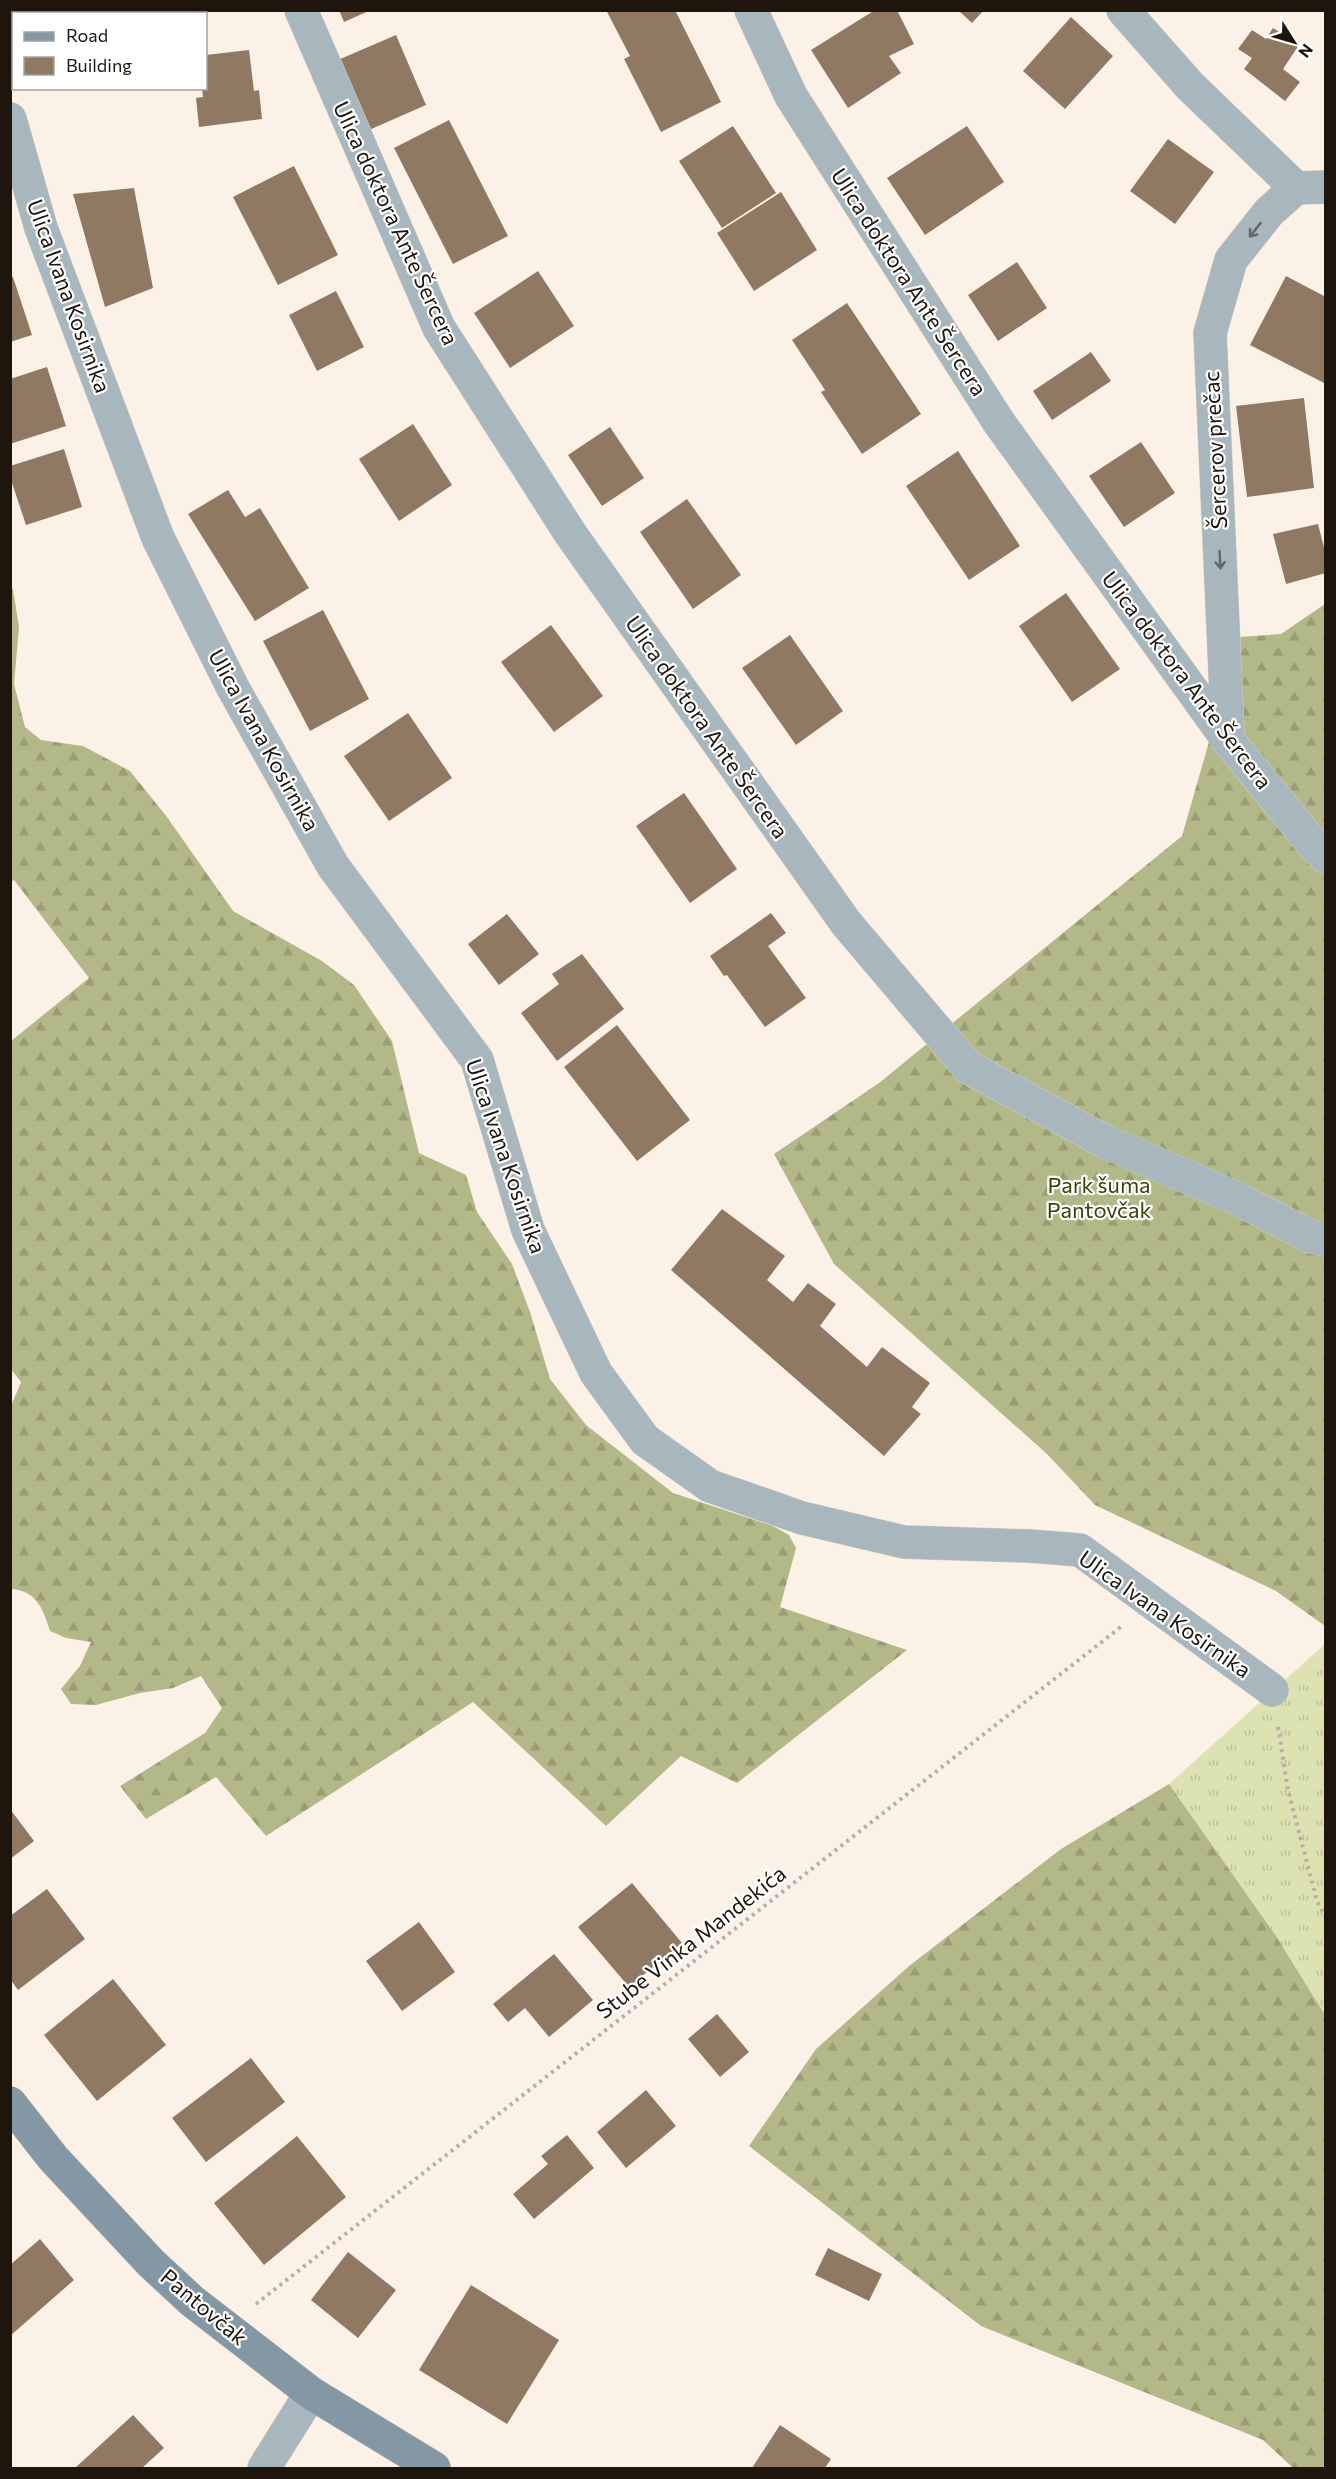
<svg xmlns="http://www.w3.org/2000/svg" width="1336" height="2479" font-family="Commissioner,sans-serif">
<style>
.grass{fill:url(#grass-tufts)}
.forest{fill:url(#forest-firs)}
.building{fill:#907963}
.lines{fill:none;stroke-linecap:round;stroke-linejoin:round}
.minor-casing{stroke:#d8cec4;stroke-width:34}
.secondary-casing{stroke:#d8cec4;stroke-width:34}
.path{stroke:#b9aea5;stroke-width:4;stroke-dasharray:3 4.5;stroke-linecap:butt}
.minor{stroke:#a8b6be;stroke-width:33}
.secondary{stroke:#8398a4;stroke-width:33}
.oneway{stroke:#636665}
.labels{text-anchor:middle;stroke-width:4.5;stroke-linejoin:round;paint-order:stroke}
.street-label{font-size:22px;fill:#1e150c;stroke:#fff}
.park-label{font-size:22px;fill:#3d4004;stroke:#fff}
</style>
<defs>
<pattern id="grass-tufts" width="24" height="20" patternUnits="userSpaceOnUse" patternTransform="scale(1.5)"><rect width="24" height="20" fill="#dde2b2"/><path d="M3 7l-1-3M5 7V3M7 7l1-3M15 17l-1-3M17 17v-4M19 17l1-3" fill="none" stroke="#bdc198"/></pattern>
<pattern id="forest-firs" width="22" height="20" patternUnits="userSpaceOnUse" patternTransform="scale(1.5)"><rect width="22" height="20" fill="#b3b888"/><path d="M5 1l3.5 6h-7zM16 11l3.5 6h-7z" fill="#9a9d74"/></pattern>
</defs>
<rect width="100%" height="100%" fill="#fcf1e7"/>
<path class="grass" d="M1325,1644V2015L1276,1936L1169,1784Z"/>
<path class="forest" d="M11,588L13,589L19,627L14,684L25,727L41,740L83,746L130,771L167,817L233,911L322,961L354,985L392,1041L419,1153L466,1175L477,1212L512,1264L530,1312L550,1379L586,1425L673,1493L773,1526L789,1535L796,1548L780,1607L907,1650L737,1783L681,1756L606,1826L473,1702L266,1836L216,1777L146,1819L120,1786L205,1733L222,1708L201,1676L173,1688L140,1693L96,1705L71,1704L61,1689L80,1666L91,1642L66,1638L50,1631C43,1609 37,1591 11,1589V1406L21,1382L10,1368L11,1041L89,978L14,880L11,882Z
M1325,604V1626L1276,1591L1095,1505L1047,1454L834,1264L774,1154L879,1083L1182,836L1239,637L1281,634Z
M1169,1784L1276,1936L1325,2015V2468H1293L1263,2440L981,2326L749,2146L816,2049L909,1966L1061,1849Z"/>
<path class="building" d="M11,10H69L70,14H12Z
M339,10H371L344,22Z
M606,10H675L721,102L661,132L624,59L630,56Z
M875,10H897L914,44L889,56L901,73L848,108L811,50Z
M958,10H984L972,23Z
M1071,17L1113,56L1065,109L1023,71Z
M1273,28L1299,45L1283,69L1300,82L1285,101L1244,69L1252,58L1238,49L1252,30L1266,39Z
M396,35L426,105L369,130L338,60Z
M249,50L254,91L259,90L262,119L199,127L196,98L203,97L202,88H206V55Z
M449,120L508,236L453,264L394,148Z
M733,126L776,193L722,228L679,161Z
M967,126L1004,182L925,235L887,178Z
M1168,139L1214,172L1175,224L1130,191Z
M294,166L338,255L278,285L233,197Z
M134,188L153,288L105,307L73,194Z
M781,192L817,250L754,291L717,233Z
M1017,262L1047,308L998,341L968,295Z
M538,271L574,326L510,368L474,313Z
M1286,276L1326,297V384L1250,345Z
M13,277L32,335L10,342V278Z
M336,291L364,347L317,371L289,315Z
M847,303L921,414L862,454L821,392L825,390L792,340Z
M1091,352L1111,381L1052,420L1033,391Z
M47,367L66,426L10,444V379Z
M1304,398L1314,488L1247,497L1236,406Z
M413,424L452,485L399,521L359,459Z
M610,427L644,478L602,506L568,455Z
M1141,442L1175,493L1124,527L1089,476Z
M64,449L82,507L26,525L10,477V466Z
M958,451L1020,546L969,580L906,486Z
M228,490L245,517L260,508L309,588L255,621L188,514Z
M687,499L741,575L693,609L640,532Z
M1318,524L1326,555V573L1286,584L1273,534Z
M1066,593L1120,669L1072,702L1019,626Z
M323,610L369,699L310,731L263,641Z
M551,625L603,696L554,732L501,662Z
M790,635L843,711L796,745L742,668Z
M408,713L452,778L389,821L344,756Z
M684,793L737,869L690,903L636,826Z
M771,913L786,933L768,946L806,998L765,1027L727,975L724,976L710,956Z
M507,914L539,954L499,985L468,944Z
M582,954L624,1009L557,1061L521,1013L559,984L552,974Z
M617,1025L690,1120L637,1161L564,1067Z
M722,1209L785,1256L767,1280L793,1302L808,1283L836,1304L820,1326L867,1367L882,1347L930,1383L912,1407L921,1414L884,1456L671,1270Z
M10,1809L34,1841L10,1859Z
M632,1883L682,1943L629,1987L578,1927Z
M47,1889L85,1939L18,1990L10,1979V1916Z
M419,1922L455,1972L402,2011L366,1961Z
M554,1954L593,2000L549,2037L525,2008L508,2022L493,2004Z
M113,1979L166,2045L97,2101L44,2035Z
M717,2014L749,2052L720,2077L688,2039Z
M251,2058L285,2102L206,2162L172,2118Z
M646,2090L676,2126L626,2168L597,2132Z
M567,2135L594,2168L534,2219L513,2194L548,2164L541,2156Z
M297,2136L346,2197L264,2265L214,2203Z
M40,2239L74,2280L10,2336V2265Z
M828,2248L882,2274L869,2301L815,2275Z
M348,2252L396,2290L358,2338L311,2300Z
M471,2285L559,2340L507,2424L419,2370Z
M133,2415L164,2448L142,2468H75Z
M780,2425L831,2459L825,2468H752Z"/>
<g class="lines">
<defs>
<path id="minor" d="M301,10L439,328L570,533L846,923L968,1067L1104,1141L1236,1198L1312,1237L1326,1240
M751,10L791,96L998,421L1228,740L1316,848L1326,857
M1123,10L1190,86L1296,188L1326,187
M10,119L41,228L158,538L233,688L333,866L477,1060L528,1230L596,1373L645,1440L710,1486L802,1518L904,1542L1029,1546L1080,1550L1272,1690
M1228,740L1210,333L1231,260L1269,212L1296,188
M264,2468L311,2393"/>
<path id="secondary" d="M10,2103L53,2158L151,2263L192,2301L311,2393L434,2468"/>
</defs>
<use href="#minor" class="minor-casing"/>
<use href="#secondary" class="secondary-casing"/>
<path class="path" d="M1278,1727L1288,1790L1317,1901L1326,1918
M256,2304L1122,1626"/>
<use href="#minor" class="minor"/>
<use href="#secondary" class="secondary"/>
</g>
<defs><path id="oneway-shaft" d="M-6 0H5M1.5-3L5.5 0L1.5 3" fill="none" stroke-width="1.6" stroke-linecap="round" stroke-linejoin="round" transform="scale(1.5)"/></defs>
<g class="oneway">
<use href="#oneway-shaft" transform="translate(1255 230) rotate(128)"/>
<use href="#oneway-shaft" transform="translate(1220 560) rotate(87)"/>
</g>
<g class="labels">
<g class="street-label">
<text transform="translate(396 223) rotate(65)" y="8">Ulica doktora Ante Šercera</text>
<text transform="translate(909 282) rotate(57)" y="8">Ulica doktora Ante Šercera</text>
<text transform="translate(69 296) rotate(70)" y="8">Ulica Ivana Kosirnika</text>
<text transform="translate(1215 450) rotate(-93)" y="8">Šercerov prečac</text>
<text transform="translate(1187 680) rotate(53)" y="8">Ulica doktora Ante Šercera</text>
<text transform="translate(707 727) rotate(55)" y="8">Ulica doktora Ante Šercera</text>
<text transform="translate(264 740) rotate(61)" y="8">Ulica Ivana Kosirnika</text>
<text transform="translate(506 1156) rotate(71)" y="8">Ulica Ivana Kosirnika</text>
<text transform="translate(1165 1614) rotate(35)" y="8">Ulica Ivana Kosirnika</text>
<text transform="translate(691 1942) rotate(-38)" y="8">Stube Vinka Mandekića</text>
<text transform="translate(204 2307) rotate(40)" y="8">Pantovčak</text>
</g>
<g class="park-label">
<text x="1099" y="1193">Park šuma<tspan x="1099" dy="25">Pantovčak</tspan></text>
</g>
</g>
<rect width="1336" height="2479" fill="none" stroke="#1e150c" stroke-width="24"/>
<rect x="12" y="12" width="195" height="78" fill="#ffffff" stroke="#a5a19e" stroke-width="1.5"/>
<rect x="24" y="32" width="30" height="9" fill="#8398a4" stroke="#a5a19e" stroke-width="1.5"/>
<text x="66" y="42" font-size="18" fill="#1e150c">Road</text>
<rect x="24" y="57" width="30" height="18" fill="#907963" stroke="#a5a19e" stroke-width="1.5"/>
<text x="66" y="72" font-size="18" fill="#1e150c">Building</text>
<g transform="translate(1294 42) rotate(127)" stroke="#ffffff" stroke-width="4.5" paint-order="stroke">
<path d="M0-4.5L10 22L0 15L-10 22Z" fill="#1e150c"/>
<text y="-9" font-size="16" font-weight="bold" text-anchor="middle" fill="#1e150c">N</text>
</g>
</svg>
